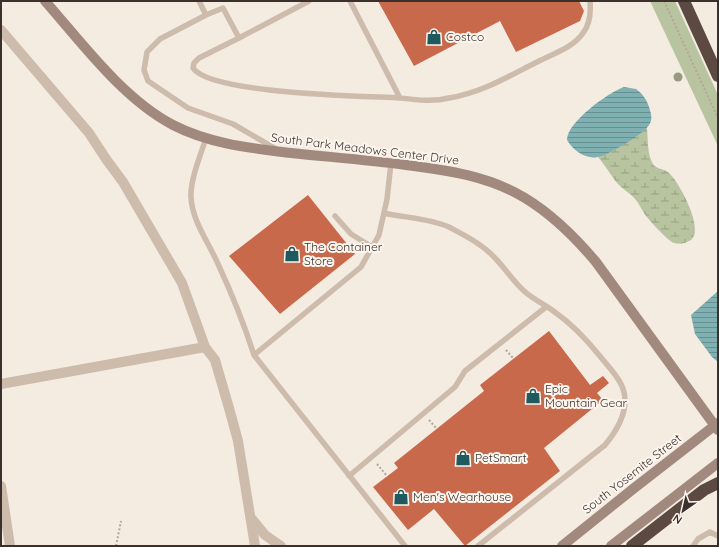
<svg xmlns="http://www.w3.org/2000/svg" width="719" height="547" font-family="Quicksand,sans-serif">
<style>
.green{fill:#b8c4a0}
.wetland{fill:url(#wetland-marsh)}
.water{fill:url(#water-rules)}
.building{fill:#c8694b}
.lines{fill:none;stroke-linecap:round;stroke-linejoin:round}
.path{stroke:#b9a596;stroke-width:2;stroke-dasharray:2 2;stroke-linecap:butt}
.service{stroke:#cdbbac;stroke-width:5.5}
.minor{stroke:#cdbbac;stroke-width:10}
.secondary{stroke:#a18a7d;stroke-width:10}
.motorway{stroke:#5c4a42;stroke-width:12}
.tree{fill:#969b7f}
.labels{text-anchor:middle;stroke-width:4;stroke-linejoin:round;paint-order:stroke}
.poi-label{font-size:12px;fill:#3b302b;stroke:#fbf5ee;text-anchor:start}
.street-label{font-size:12px;fill:#3b302b;stroke:#fbf5ee}
</style>
<defs>
<pattern id="wetland-marsh" width="20" height="14" patternUnits="userSpaceOnUse"><rect width="20" height="14" fill="#b8c4a0"/><path d="M1 5h8M5 5V1M11 12h8M15 12V8" fill="none" stroke="#97a083"/></pattern>
<pattern id="water-rules" width="6" height="5" patternUnits="userSpaceOnUse"><rect width="6" height="5" fill="#7fb0b2"/><path d="M0 2.5h6" fill="none" stroke="#699091"/></pattern>
</defs>
<rect width="100%" height="100%" fill="#f4ebe1"/>
<path class="green" d="M650,1H675L718,95V146Z"/>
<path class="wetland" d="M647,128C648,139 647,154 653,164C656,169 664,169 668,172C679,181 705,230 691,240C686,243 680,245 674,243C669,242 650,221 646,216C642,211 640,205 636,200C631,194 624,190 618,184C611,176 606,166 598,157Z"/>
<path class="water" d="M624,87L636,89C642,93 647,100 649,107C651,113 653,119 649,125C643,135 613,151 602,156C588,161 574,152 567,140C567,122 609,92 624,87Z
M718,291V362L712,357L695,334L691,315Z"/>
<path class="building" d="M378,1H579L584,11L580,21L516,52L500,21L414,66Z
M308,195L355,254L280,314L229,256Z
M549,331L590,385L603,376L609,383L597,393L603,400L544,448L560,471L465,546L434,509L408,530L373,487L398,468L394,463L484,391L480,385Z"/>
<g class="lines">
<path class="path" d="M664,1L718,118
M506,350L513,358
M429,420L437,429
M377,464L387,476
M116,546L121,521"/>
<path class="service" d="M199,1L206,15
M350,1L400,98C417,100 433,102 449,98C481,93 509,76 537,62C552,54 573,48 583,33C590,24 591,12 590,1
M239,38L309,1
M206,138C201,154 190,180 191,197C192,221 209,243 218,264C232,294 244,324 254,355L405,546
M276,149L233,124L188,108L148,81L144,70L147,52L160,39L206,15L223,8L239,38L199,58L194,63L193,68C210,94 365,96 400,98
M384,213C405,218 429,218 449,227C464,235 482,244 494,257C505,268 513,281 524,291C534,300 546,305 556,313C573,325 586,339 599,355C607,365 616,374 621,384C632,406 619,428 605,445L478,546
M335,216L351,234L372,247
M254,355L361,267L379,235L387,199L391,163
M349,476L455,387L465,371L546,307
M693,546L698,539L710,532L718,536"/>
<path class="minor" d="M1,30L89,133L106,159L123,182L182,283L205,347L215,360L229,408L238,441L255,546
M1,384L205,347
M1,486L10,546
M251,518L265,535L281,546"/>
<path class="secondary" d="M45,1C82,43 123,99 173,125C210,144 250,148 291,153C329,157 368,160 406,165C447,170 489,176 525,198C553,215 575,237 596,262L718,430
M562,546L633,489L718,423
M611,546L718,463"/>
<path class="motorway" d="M684,1L718,76
M632,546L704,490L718,483"/>
</g>
<circle class="tree" cx="678" cy="77" r="4.5"/>
<defs>
<symbol id="shop-bare" viewBox="-9 -9 18 18"><path d="M-5-2.5h2.3a2.7 3.5 0 0 1 5.4 0H5L5.5 6h-11ZM-1.5-2.5h3a1.5 2.3 0 0 0-3 0Z" fill="#1f5a5e" stroke="#fbf5ee" stroke-width="2.5" paint-order="stroke"/></symbol>
</defs>
<g fill-rule="evenodd">
<use href="#shop-bare" x="423" y="26" width="22" height="22"/>
<use href="#shop-bare" x="281" y="243" width="22" height="22"/>
<use href="#shop-bare" x="522" y="385" width="22" height="22"/>
<use href="#shop-bare" x="452" y="447" width="22" height="22"/>
<use href="#shop-bare" x="390" y="486" width="22" height="22"/>
</g>
<g class="labels">
<g class="poi-label">
<text x="446" y="41">Costco</text>
<text x="304" y="251">The Container<tspan x="304" dy="14">Store</tspan></text>
<text x="545" y="393">Epic<tspan x="545" dy="14">Mountain Gear</tspan></text>
<text x="475" y="462">PetSmart</text>
<text x="413" y="501">Men's Wearhouse</text>
</g>
<g class="street-label">
<text transform="translate(365 149) rotate(7)" y="4">South Park Meadows Center Drive</text>
<text transform="translate(632 474) rotate(-38)" y="4">South Yosemite Street</text>
</g>
</g>
<rect width="719" height="547" fill="none" stroke="#3b302b" stroke-width="4"/>
<g transform="translate(683 511) rotate(214)" stroke="#fbf5ee" stroke-width="3" paint-order="stroke">
<path d="M0-3L7 15L0 10L-7 15Z" fill="#3b302b"/>
<text y="-6" font-size="11" font-weight="bold" text-anchor="middle" fill="#3b302b">N</text>
</g>
</svg>
